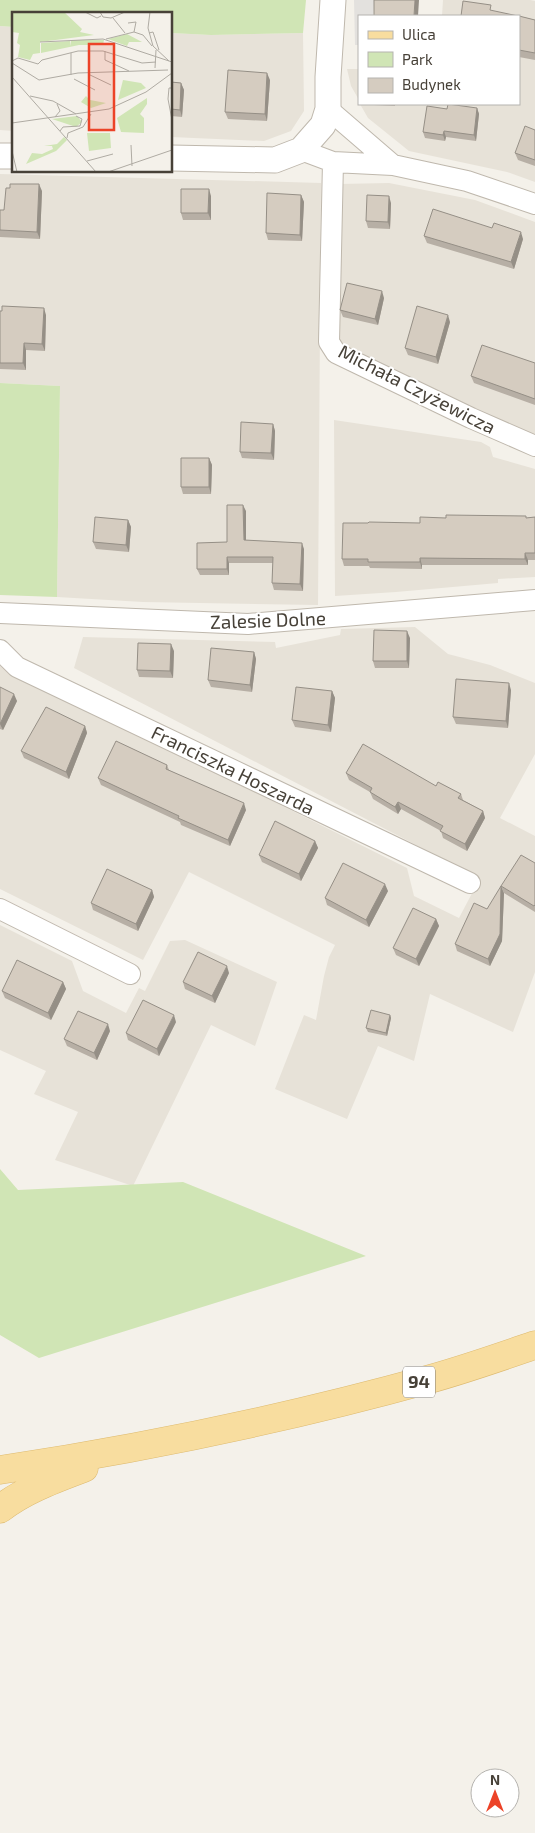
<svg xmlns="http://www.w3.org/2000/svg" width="535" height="1833" font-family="'Exo 2',sans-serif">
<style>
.residential{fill:#e7e2d8}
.green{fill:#d0e5b5}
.parking{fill:#e3e1de}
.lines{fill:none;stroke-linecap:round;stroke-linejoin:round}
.minor-casing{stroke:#bfb8ad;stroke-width:22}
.tertiary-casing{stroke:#bfb8ad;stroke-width:27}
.primary-casing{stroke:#ddba6f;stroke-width:29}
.minor{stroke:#fff;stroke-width:20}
.tertiary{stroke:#fff;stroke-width:25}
.primary{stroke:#f8dd9f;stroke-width:28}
.wall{fill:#b7afa5}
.shaded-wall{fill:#958f86}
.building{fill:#d5ccc0;stroke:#958f86}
.labels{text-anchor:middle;stroke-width:4;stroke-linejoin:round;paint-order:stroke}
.shield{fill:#fff;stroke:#7e7a74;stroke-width:1}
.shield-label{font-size:18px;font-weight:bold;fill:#474138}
.street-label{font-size:19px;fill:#474138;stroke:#fff}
.inset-road{fill:none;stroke:#afaba3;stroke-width:1}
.view{fill:#ec4328;fill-opacity:0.15;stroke:#ec4328;stroke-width:2.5}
.inset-edge{fill:none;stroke:#474138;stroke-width:2.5}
</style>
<rect width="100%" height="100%" fill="#f4f1ea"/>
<path class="residential" d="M443,0H530L535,1V182L507,172L409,151L368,118L360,104H519V16H442Z
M0,26L14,27V131L0,130Z
M171,33L211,35L303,33L304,111L291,131L264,141L171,137Z
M347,69H359V100L351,86Z
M0,174L321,183L318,605L143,602L57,597L60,386L0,383Z
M389,183L475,200L535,222V436L444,395L336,343L339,184Z
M334,420L481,442L490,447L493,457L535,469V577L498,579V583L396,592L335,596Z
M415,627L448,654L490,665L535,683V754L500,818L535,836V972L513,1032L430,994L414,1061L378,1046L347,1119L275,1089L304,1015L316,1020L324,976L329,957L335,945L189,872L143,960L0,889V665L407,868L414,896L459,918L480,878L74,668L83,637L275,642L276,648L340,635L341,629Z
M0,925L72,961L83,991L126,1013L139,988L145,991L170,941L185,940L277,982L255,1046L211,1025L133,1186L55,1160L78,1112L34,1094L46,1071L0,1050Z"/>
<path class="green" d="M0,0H306L303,33L211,35L171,33V14H14V27L0,26Z
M0,383L60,386L57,597L0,595Z
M0,1169L18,1190L183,1182L366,1256L39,1358L0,1335Z"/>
<path class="parking" d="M354,0H374L373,16H359V45H355Z"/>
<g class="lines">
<defs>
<path id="minor" d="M328,109L393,165
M301,150L333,162L393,165L467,181L535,204
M333,162L329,342L336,353L471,418L535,446
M0,613L248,624L535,600
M0,650L17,667L470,883
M0,909L130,974"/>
<path id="tertiary" d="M0,156H14
M171,158L275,160L301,150L323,125L328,109V77L333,0"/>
<path id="primary" d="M0,1470C145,1448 289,1418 430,1379C466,1369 500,1357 535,1345
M0,1509C24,1490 55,1479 84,1468"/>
</defs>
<use href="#minor" class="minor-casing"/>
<use href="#tertiary" class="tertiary-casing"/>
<use href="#primary" class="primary-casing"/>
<use href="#minor" class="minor"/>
<use href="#tertiary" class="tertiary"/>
<use href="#primary" class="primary"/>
</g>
<path class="wall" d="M519,16L535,20V60L519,57Z
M270,80L267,121L228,119L225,112Z
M171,82L181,83L184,90L182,117L171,116Z
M373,104H395V106L374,105Z
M477,108L479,114L476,141L446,137L445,141L425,138L423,132L447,109Z
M535,130V166L518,160L515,153Z
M10,188L42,191L40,239L0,237V210H4Z
M301,195L304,202L302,241L268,240L266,233Z
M211,196V220H183L181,213Z
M391,203L390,229L368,228L366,221Z
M424,236L523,239L514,269L427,243Z
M384,298L378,325L343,317L340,310Z
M0,311L46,315L45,351L26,350V370L0,369Z
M450,322L438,364L408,355L405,348Z
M535,363V405L474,383L471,376Z
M273,424L275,431L274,460L242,458L240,452Z
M209,458L212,465L211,494H183L181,487Z
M246,511V540L304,549L303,591L274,590L272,583L273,563H229V575H200L197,569L227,542Z
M526,516V518L535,517V560H528V565H422V569L370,568L369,566H344L342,559L420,523L446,518Z
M128,520L131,527L129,552L96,549L93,542Z
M410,638L409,668H375L373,661Z
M174,651L173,678L139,677L137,670Z
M254,652L256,659L252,692L211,687L208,680Z
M0,687L17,701L3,730L0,729Z
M511,690L508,728L456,724L453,717Z
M332,691L335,698L331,732L295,727L292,720Z
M85,726L87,733L69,779L24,758L21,751Z
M167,765L169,770L246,810L230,846L181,825L180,822L101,785L98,778Z
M346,773L436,786L461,794L463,800L483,811L485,818L467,851L443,838L441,831L401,809L398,814L373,799L370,792L349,780Z
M315,841L318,848L301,881L262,862L259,855Z
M535,863V912L504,893L501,886Z
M152,890L154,897L138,931L93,910L91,903Z
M388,891L369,927L327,905L325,898Z
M504,893L502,941L490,966L457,951L455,944L487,909Z
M436,919L439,926L419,966L396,955L393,948Z
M229,973L215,1003L185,989L183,982Z
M63,982L66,989L51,1020L5,998L2,991Z
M390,1015L391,1018L387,1036L368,1032L366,1028Z
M176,1022L159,1056L128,1040L126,1033Z
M110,1031L97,1060L67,1046L64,1039Z"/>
<path class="shaded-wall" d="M415,0H419L418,16H414Z
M267,73L270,80L267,121L265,114Z
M181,83L184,90L182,117L180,110Z
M477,108L479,114L476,141L474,135Z
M444,131L446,137L445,141L443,135Z
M39,184L42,191L40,239L37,232Z
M209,189L211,196V220L208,213Z
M301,195L304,202L302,241L300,235Z
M389,196L391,203L390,229L388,222Z
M521,232L523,239L514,269L511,262Z
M382,291L384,298L378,325L375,319Z
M44,308L46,315L45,351L42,344Z
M448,315L450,322L438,364L436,357Z
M24,343L26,350V370L23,363Z
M273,424L275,431L274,460L271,453Z
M209,458L212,465L211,494L209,487Z
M243,505L246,511V546L244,540Z
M128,520L131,527L129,552L126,545Z
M302,543L304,549L303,591L300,584Z
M525,553L528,560V565L525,559Z
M227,557L229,563V575L227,569Z
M420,558L422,565V569L420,562Z
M407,631L410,638L409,668L407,661Z
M171,644L174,651L173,678L170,671Z
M254,652L256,659L252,692L250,685Z
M509,683L511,690L508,728L506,721Z
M332,691L335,698L331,732L328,725Z
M14,694L17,701L3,730L0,724Z
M85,726L87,733L69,779L66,772Z
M398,802L401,809L398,814L395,807Z
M244,803L246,810L230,846L228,840Z
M483,811L485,818L467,851L465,844Z
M315,841L318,848L301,881L299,874Z
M385,884L388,891L369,927L366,920Z
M501,886L504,893L502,941L490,966L488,959Z
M152,890L154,897L138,931L136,924Z
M436,919L439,926L419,966L416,959Z
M227,966L229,973L215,1003L212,996Z
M63,982L66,989L51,1020L48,1013Z
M174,1015L176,1022L159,1056L157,1049Z
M390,1015L391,1018L387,1036L386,1033Z
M108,1024L110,1031L97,1060L94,1053Z"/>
<path class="building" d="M374,0H415L414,16H374Z
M463,1L491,5L490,10L518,16H461Z
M519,16L535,20V53L519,50Z
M228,70L267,73L265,114L225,112Z
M171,82L181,83L180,110L171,109Z
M448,104L477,108L474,135L444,131L443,135L423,132L427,106L447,109Z
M525,126L535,130V160L515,153Z
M10,184H39L37,232L0,230V210H4L6,188H10Z
M181,189H209L208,213H181Z
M267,193L301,195L300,235L266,233Z
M367,195L389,196L388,222L366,221Z
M433,209L492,228L494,223L521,232L511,262L424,236Z
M347,283L382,291L375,319L340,310Z
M2,306L44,308L42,344L24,343L23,363H0V311H2Z
M417,306L448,315L436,357L405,348Z
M482,345L535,363V399L471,376Z
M241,422L273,424L271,453L240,452Z
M181,458H209V487H181Z
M227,505H243L244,540L302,543L300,584L272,583L273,557H227V569H197V543L227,542Z
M446,515L526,516V518L535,517V553H525V559L420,558V562H368V559H342L343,523H368L369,522L420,523V517L446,518Z
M95,517L128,520L126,545L93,542Z
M374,630L407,631V661H373Z
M138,643L171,644L170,671L137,670Z
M211,648L254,652L250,685L208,680Z
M456,679L509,683L506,721L453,717Z
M0,687L14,694L0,724Z
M296,687L332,691L328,725L292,720Z
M46,707L85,726L66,772L21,751Z
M116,741L167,765L166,769L244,803L228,840L178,818L179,816L98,778Z
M363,744L436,786L438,782L461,794L458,798L483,811L465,844L440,831L443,826L398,802L395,807L370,792L372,788L346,773Z
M275,821L315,841L299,874L259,855Z
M521,855L535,863V905L534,906L501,886Z
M343,863L385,884L366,920L325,898Z
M107,869L152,890L136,924L91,903Z
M501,886L500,934L488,959L455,944L474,903L487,909Z
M413,908L436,919L416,959L393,948Z
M198,952L227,966L212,996L183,982Z
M17,960L63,982L48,1013L2,991Z
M143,1000L174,1015L157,1049L126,1033Z
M371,1010L390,1015L386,1033L366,1028Z
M78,1011L108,1024L94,1053L64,1039Z"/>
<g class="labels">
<rect class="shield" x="403" y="1366.5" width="32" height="31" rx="4"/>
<g class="shield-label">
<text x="419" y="1388">94</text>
</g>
<g class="street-label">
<text transform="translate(417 389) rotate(27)" y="7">Michała Czyżewicza</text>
<text transform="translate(268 620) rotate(-2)" y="7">Zalesie Dolne</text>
<text transform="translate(233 770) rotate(26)" y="7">Franciszka Hoszarda</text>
</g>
</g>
<g transform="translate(12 12)">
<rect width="160" height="160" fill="#f4f1ea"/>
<path d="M0,0H52L70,17L68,20L82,23L28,30V41L21,42L18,48L6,45L8,33L5,31L7,21L0,20ZM115,22L130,30H117L115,34L96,27ZM59,28H92L91,33H67L29,41V31L58,29L59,34ZM111,68L129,71L134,76L106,88ZM74,84L78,88L94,91L79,96L69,90ZM135,86V92L128,102L132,106V121L109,120L105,106ZM65,104L70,110L64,115L40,107ZM75,121H98L99,136L77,139ZM52,125L55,128L44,139L14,152L20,141L30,142L41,137L40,134H32L45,132Z" fill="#d0e5b5"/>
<path class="inset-road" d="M73,0L85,6L89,4M88,0L91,5L99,6L113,0M138,0L136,16L141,34L157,49M101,6L113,21M116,11L124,10L122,20M137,21L141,20L147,38M94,27L122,20L131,23L140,34M28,30L91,27L160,50M93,39V48L117,59M0,49L6,46L26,52L30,48L66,39H91L130,51L144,50M0,51L27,68L66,61L156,58M143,56L144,38M76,62L99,73M59,63V41M0,65L84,160M62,67L83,78M160,76H157L156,87L160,108M18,84L41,89L64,102M43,105L48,99L45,92M0,111L97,97L134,80L160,61M48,119L51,115L68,114L70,107L64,104M55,126L56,121L71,115L79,102M119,133L120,154M0,139L5,160M75,149L101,142M96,160L160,138"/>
<path class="view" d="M77,32H102V118H77Z"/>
<rect width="160" height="160" class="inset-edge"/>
</g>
<rect x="358" y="15" width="162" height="90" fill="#ffffff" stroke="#b5b3af"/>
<rect x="368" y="31" width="25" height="8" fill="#f8dd9f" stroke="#b5b3af"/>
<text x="402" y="40" font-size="15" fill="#474138">Ulica</text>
<rect x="368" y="52" width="25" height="15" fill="#d0e5b5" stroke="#b5b3af"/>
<text x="402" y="65" font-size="15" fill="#474138">Park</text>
<rect x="368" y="78" width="25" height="15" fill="#d5ccc0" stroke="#b5b3af"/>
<text x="402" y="90" font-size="15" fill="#474138">Budynek</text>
<g transform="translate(495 1793)"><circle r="24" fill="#ffffff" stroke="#b5b3af"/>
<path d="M0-4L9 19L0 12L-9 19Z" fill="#ec4328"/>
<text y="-8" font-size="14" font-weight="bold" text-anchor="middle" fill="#474138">N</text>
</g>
</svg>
